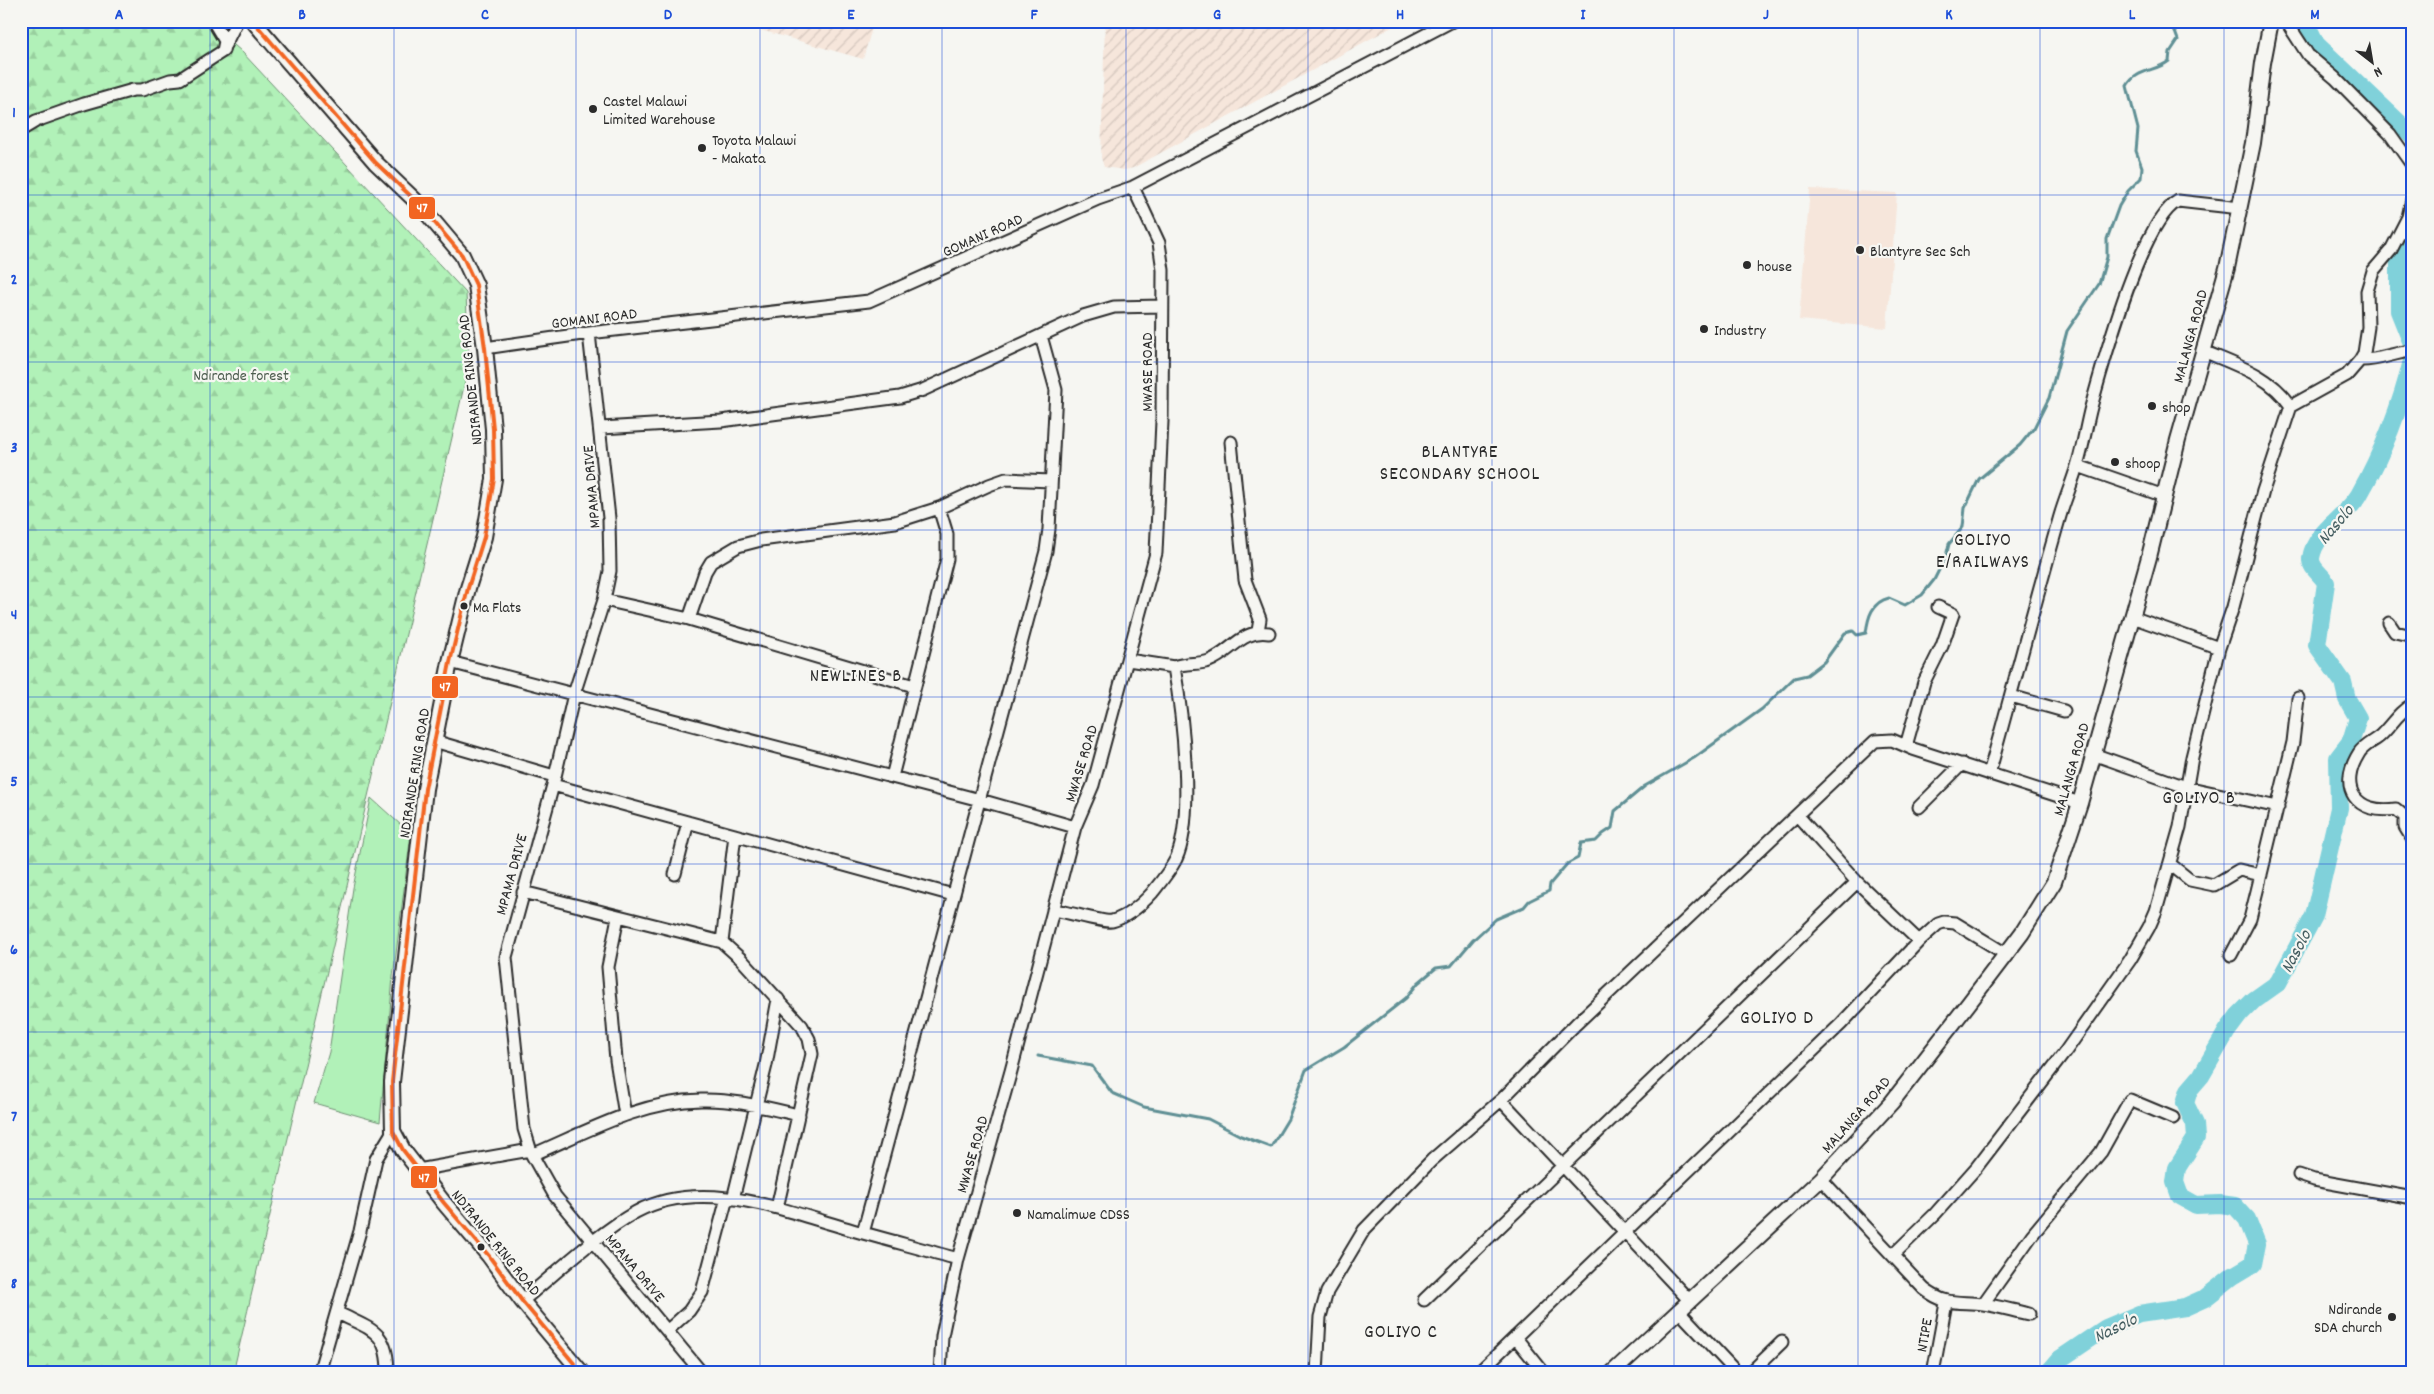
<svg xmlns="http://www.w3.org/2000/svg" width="2434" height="1394" font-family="Dekko,sans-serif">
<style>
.built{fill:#f6e6db}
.industrial{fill:url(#industrial-furrows)}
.grass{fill:#b1f1b8;stroke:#6e8e72}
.forest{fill:url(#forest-firs);stroke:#6e8e72}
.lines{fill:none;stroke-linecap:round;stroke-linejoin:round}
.stream{stroke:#5e8f94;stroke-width:3}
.river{stroke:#80d1da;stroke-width:18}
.minor-casing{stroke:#2b2b2b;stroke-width:15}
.tertiary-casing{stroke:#2b2b2b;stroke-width:18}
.minor{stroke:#f6f6f2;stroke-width:11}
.tertiary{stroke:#f6f6f2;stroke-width:14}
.bus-1-casing{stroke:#f6f6f2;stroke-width:8}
.bus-1{stroke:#f26522;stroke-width:4}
.grid{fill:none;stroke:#1d4ed8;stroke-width:1;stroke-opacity:0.55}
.poi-dot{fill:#2b2b2b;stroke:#f6f6f2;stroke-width:2}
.labels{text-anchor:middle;stroke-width:4.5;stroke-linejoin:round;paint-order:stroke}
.bus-label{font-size:15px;fill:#2b2b2b;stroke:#f6f6f2;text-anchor:start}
.poi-label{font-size:16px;fill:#2b2b2b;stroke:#f6f6f2;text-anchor:start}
.street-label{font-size:16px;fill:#2b2b2b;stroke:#f6f6f2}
.park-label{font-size:16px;fill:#4c5c4e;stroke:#f6f6f2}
.water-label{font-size:18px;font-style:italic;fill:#445d60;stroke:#f6f6f2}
.quarter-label{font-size:19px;letter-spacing:1px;fill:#2b2b2b;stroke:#f6f6f2}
.line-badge{stroke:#f6f6f2;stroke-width:2}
.badge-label{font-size:14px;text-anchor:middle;font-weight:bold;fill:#fff}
.neatline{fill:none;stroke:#1d4ed8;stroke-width:2}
.grid-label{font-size:16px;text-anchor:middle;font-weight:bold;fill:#1d4ed8}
</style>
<defs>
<pattern id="industrial-furrows" width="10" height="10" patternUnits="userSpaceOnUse" patternTransform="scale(1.25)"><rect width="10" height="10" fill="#f6e6db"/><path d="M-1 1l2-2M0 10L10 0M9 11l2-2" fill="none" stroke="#d3c5bc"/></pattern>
<pattern id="forest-firs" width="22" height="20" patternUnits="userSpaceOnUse" patternTransform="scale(1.25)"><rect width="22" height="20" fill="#b1f1b8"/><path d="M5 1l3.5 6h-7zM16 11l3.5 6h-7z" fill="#98cf9e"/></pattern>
</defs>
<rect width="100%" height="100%" fill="#f6f6f2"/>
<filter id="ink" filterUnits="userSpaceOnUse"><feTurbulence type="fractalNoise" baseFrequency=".02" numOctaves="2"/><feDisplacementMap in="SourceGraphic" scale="10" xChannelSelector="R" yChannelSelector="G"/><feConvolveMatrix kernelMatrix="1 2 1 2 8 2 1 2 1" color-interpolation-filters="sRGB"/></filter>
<g filter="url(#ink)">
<path class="built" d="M1810,189L1897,193L1887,328L1799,320Z"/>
<path class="industrial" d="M729,21H874L863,59Z
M1105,21H1403L1133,168L1125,170L1104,167L1101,158Z"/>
<path class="grass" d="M371,798L411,834L393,977L380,1122L314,1103L329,1052L353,888Z"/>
<path class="forest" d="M21,21H207L242,52L466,293L469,365L233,1373H21Z"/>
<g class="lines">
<path class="stream" d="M1038,1056L1092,1066L1112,1093L1144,1107L1208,1119L1241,1136L1271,1147L1288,1119L1306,1070L1344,1047L1406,998L1418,983L1436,968L1451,966L1473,940L1496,919L1524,907L1529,901L1549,891L1550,884L1567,864L1578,858L1581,843L1596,841L1603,834L1612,828L1615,811L1645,786L1694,758L1762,709L1794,678L1807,675L1824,662L1845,633L1853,631L1857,635L1866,633C1868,617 1872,602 1889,598L1905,605L1922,595L1934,580L1946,556L1949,544L1963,527L1965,508L1979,479L2020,445L2034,428L2049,398L2067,331L2099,284L2107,257V239L2119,206L2128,191L2141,178L2142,167L2136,151L2138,129L2127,86C2136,69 2155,72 2169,61L2170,52L2178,40L2171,21"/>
<path class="river" d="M2305,21L2316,44L2413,136
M2413,240L2399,261V311L2413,346
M2048,1373L2060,1359L2106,1328L2139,1314L2185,1307L2205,1298L2233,1276L2253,1264L2257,1244L2247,1219L2235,1206L2220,1204L2196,1205L2180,1196L2175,1182L2177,1168L2196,1138L2195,1124L2185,1103L2189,1090L2201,1076L2227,1031L2239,1015L2254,1000L2278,983L2314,916L2339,808L2338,758L2351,741L2358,718L2347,699L2343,682L2317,645L2326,583C2322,574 2310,569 2311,558C2315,531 2346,517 2359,495C2384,451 2401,406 2413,357"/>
<defs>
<path id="minor" d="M2286,21L2308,55L2335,78L2390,134L2412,165L2413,171
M225,45L237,21
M21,130L36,121L84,104L133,90H142L170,80L180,79L223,51L225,41L213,21
M589,333L609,518L610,571L604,600L574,694L553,785L506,957L524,1129L532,1155L555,1196L702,1373
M485,348L589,333L869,301L1098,199L1133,187L1452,21
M2360,360C2379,361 2394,352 2413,351
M2291,406L2347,375L2360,360L2364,353L2368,327L2367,291L2373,271L2391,250L2408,217L2413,195
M601,428L721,421L900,397L923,390L1083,316L1114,307L1162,306
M1231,442L1245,580L1260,619L1258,631
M2078,466L2164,496
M604,600L689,619L914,686
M2132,617L2219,648
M689,619L705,572L711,562L738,546L761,540L895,522L939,508L989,485L1006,479L1051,481
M2389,623L2395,632L2413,636
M450,662L980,800L1075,827
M1174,667C1186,662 1198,665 1209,661C1232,652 1241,629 1269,633
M2011,696L2064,711
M2413,704C2398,712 2392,725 2380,736C2373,742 2364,745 2359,753C2337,788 2356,815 2396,809L2405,817V827L2413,840
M434,741L554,776
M1906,746L1924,682L1942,646L1953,614L1938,607
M2093,754L2186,787L2278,807
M1989,774C2013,688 2035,602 2060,516C2065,499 2072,483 2077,466C2083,447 2086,426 2091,407C2103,364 2141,221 2178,201L2240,208
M892,777L947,559V534L939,508
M553,785L953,895
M1919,807L1962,764
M1798,816L1857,882L1919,941
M2170,864L2190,880L2214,885L2239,870L2261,875
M675,874L688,822
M523,892L722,942L741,959L802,1026L809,1039L812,1054L777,1208
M1053,910C1065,911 1105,923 1112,921C1127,917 1142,904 1152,893C1160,883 1170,871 1176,859C1195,818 1182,712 1174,667L1128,660
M618,917L608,967L616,1060L625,1115
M722,942L735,835
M2231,955L2250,919L2257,891L2293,742L2298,698
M1501,1100L1689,1300
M532,1155C586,1132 641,1101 701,1100C734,1099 767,1108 799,1115
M418,1170L530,1150
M2299,1175L2314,1180L2413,1198
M1821,1179L1924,1289C1946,1306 1957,1301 1983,1304C1998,1306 2014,1311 2029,1314
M733,1199L766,1065L778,999
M863,1233L1046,551L1049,529L1056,390L1041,336
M1893,1255L1935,1214L1976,1168L2065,1052L2130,960L2149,927L2156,911L2180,827L2192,757L2219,648L2233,607L2263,491L2291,406C2270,375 2236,365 2203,351
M1424,1300L1857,882
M522,1301C556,1273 598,1233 636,1212C700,1178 777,1208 842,1227C880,1238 919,1248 958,1259
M1983,1304L2032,1235L2101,1152L2130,1100L2173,1118
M1678,1310L1737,1373
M338,1313C371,1330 388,1330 388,1373
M668,1330L689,1311L702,1292L727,1198
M1515,1337L1544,1373
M319,1373L360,1231L376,1159L393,1131
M940,1373L942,1336L958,1259L1011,1071L1075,827L1093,785L1156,553L1162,421L1163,270L1159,243L1133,187
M1317,1373L1320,1317L1327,1292L1364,1230L1432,1160L1501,1100L1576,1024L1875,741L1892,740L1913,749L2080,803
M1478,1373L1841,1024L1919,941L1938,924L1944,922L1955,923L2006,954
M1750,1373L1782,1342
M1933,1373L1946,1303"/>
<path id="tertiary" d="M253,21L376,163L419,204L462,255L476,285L485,348L493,429L494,479L484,537L468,588L450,662L425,789L392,1082L393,1131L403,1150L444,1203L489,1256L522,1301L582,1373
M1612,1373L1821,1179L1892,1102L1969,1003L2022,933L2054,882L2080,803L2149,557L2178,440L2227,268L2253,143L2263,63L2271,21"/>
</defs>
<use href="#minor" class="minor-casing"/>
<use href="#tertiary" class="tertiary-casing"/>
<use href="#minor" class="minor"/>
<use href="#tertiary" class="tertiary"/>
<defs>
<path id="bus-1" d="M253,21L376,163L419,204L462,255L476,285L485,348L493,429L494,479L484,537L468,588L450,662L425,789L392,1082L393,1131L403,1150L444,1203L489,1256L522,1301L582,1373"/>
</defs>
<use href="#bus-1" class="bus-1-casing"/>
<use href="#bus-1" class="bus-1"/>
</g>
</g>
<path class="grid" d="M210,21V1373M394,21V1373M576,21V1373M760,21V1373M942,21V1373M1126,21V1373M1308,21V1373M1492,21V1373M1674,21V1373M1858,21V1373M2040,21V1373M2224,21V1373M21,195H2413M21,362H2413M21,530H2413M21,697H2413M21,864H2413M21,1032H2413M21,1199H2413"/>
<g class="poi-dot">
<circle cx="593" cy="109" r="5"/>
<circle cx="702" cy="148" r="5"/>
<circle cx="1860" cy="250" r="5"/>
<circle cx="1747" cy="265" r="5"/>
<circle cx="1704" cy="329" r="5"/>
<circle cx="2152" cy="406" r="5"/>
<circle cx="2115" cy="462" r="5"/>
<circle cx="464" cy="606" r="4.5"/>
<circle cx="1017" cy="1213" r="5"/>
<circle cx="481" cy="1247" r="4.5"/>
<circle cx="2392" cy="1317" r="5"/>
</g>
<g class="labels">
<g class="bus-label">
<text x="473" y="612">Ma Flats</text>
</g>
<g class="poi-label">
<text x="603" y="106">Castel Malawi<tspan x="603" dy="18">Limited Warehouse</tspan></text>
<text x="712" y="145">Toyota Malawi<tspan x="712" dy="18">- Makata</tspan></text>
<text x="1870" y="256">Blantyre Sec Sch</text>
<text x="1757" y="271">house</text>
<text x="1714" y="335">Industry</text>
<text x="2162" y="412">shop</text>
<text x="2125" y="468">shoop</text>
<text x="1027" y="1219">Namalimwe CDSS</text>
<text x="2382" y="1314" text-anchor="end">Ndirande<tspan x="2382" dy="18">SDA church</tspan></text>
</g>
<g class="street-label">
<text transform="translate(982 234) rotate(-24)" y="6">GOMANI ROAD</text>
<text transform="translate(594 317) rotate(-7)" y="6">GOMANI ROAD</text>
<text transform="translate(2189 336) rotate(-75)" y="6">MALANGA ROAD</text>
<text transform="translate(1146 372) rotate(-90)" y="6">MWASE ROAD</text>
<text transform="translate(469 380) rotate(-96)" y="6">NDIRANDE RING ROAD</text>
<text transform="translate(590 487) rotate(-95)" y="6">MPAMA DRIVE</text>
<text transform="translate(1080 763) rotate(-73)" y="6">MWASE ROAD</text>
<text transform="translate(2070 769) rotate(-74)" y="6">MALANGA ROAD</text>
<text transform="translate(413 773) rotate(-81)" y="6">NDIRANDE RING ROAD</text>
<text transform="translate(510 874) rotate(-75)" y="6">MPAMA DRIVE</text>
<text transform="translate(1855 1114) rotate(-49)" y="6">MALANGA ROAD</text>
<text transform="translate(971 1154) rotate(-74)" y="6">MWASE ROAD</text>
<text transform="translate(497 1242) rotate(51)" y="6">NDIRANDE RING ROAD</text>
<text transform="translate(636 1267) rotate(50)" y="6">MPAMA DRIVE</text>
<text transform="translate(1923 1335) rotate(-80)" y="6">NTIPE</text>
</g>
<g class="park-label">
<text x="241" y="380">Ndirande forest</text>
</g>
<g class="water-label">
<text transform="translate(2335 524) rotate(-50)" y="6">Nasolo</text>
<text transform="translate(2295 951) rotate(-62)" y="6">Nasolo</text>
<text transform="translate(2115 1327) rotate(-26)" y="6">Nasolo</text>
</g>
<g class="quarter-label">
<text x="1460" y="457">BLANTYRE<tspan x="1460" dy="22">SECONDARY SCHOOL</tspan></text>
<text x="1983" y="545">GOLIYO<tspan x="1983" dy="22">E/RAILWAYS</tspan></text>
<text x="856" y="681">NEWLINES B</text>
<text x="2199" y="803">GOLIYO B</text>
<text x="1777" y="1023">GOLIYO D</text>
<text x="1401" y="1337">GOLIYO C</text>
</g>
</g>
<g class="line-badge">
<rect x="408" y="196" width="28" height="24" rx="5" fill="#f26522"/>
<rect x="431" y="675" width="28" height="24" rx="5" fill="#f26522"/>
<rect x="410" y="1165" width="28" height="24" rx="5" fill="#f26522"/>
</g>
<g class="badge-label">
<text x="422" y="212">47</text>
<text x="445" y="691">47</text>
<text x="424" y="1182">47</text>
</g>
<rect width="2434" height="1394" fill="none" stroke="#f6f6f2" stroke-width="55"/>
<g transform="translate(2372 62) rotate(149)" stroke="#f6f6f2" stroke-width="4" paint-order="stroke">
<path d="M0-4L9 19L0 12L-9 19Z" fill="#2b2b2b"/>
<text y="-8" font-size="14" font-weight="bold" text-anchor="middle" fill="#2b2b2b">N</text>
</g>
<rect x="28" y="28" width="2378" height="1338" class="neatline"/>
<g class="grid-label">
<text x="119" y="19">A</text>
<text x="302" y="19">B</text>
<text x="485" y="19">C</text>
<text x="668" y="19">D</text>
<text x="851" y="19">E</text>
<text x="1034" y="19">F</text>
<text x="1217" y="19">G</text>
<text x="1400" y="19">H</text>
<text x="1583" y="19">I</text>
<text x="1766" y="19">J</text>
<text x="1949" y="19">K</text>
<text x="2132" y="19">L</text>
<text x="2315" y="19">M</text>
<text x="14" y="117">1</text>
<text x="14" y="284">2</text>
<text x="14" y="452">3</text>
<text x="14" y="619">4</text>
<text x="14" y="786">5</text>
<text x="14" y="954">6</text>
<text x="14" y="1121">7</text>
<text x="14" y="1288">8</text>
</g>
</svg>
